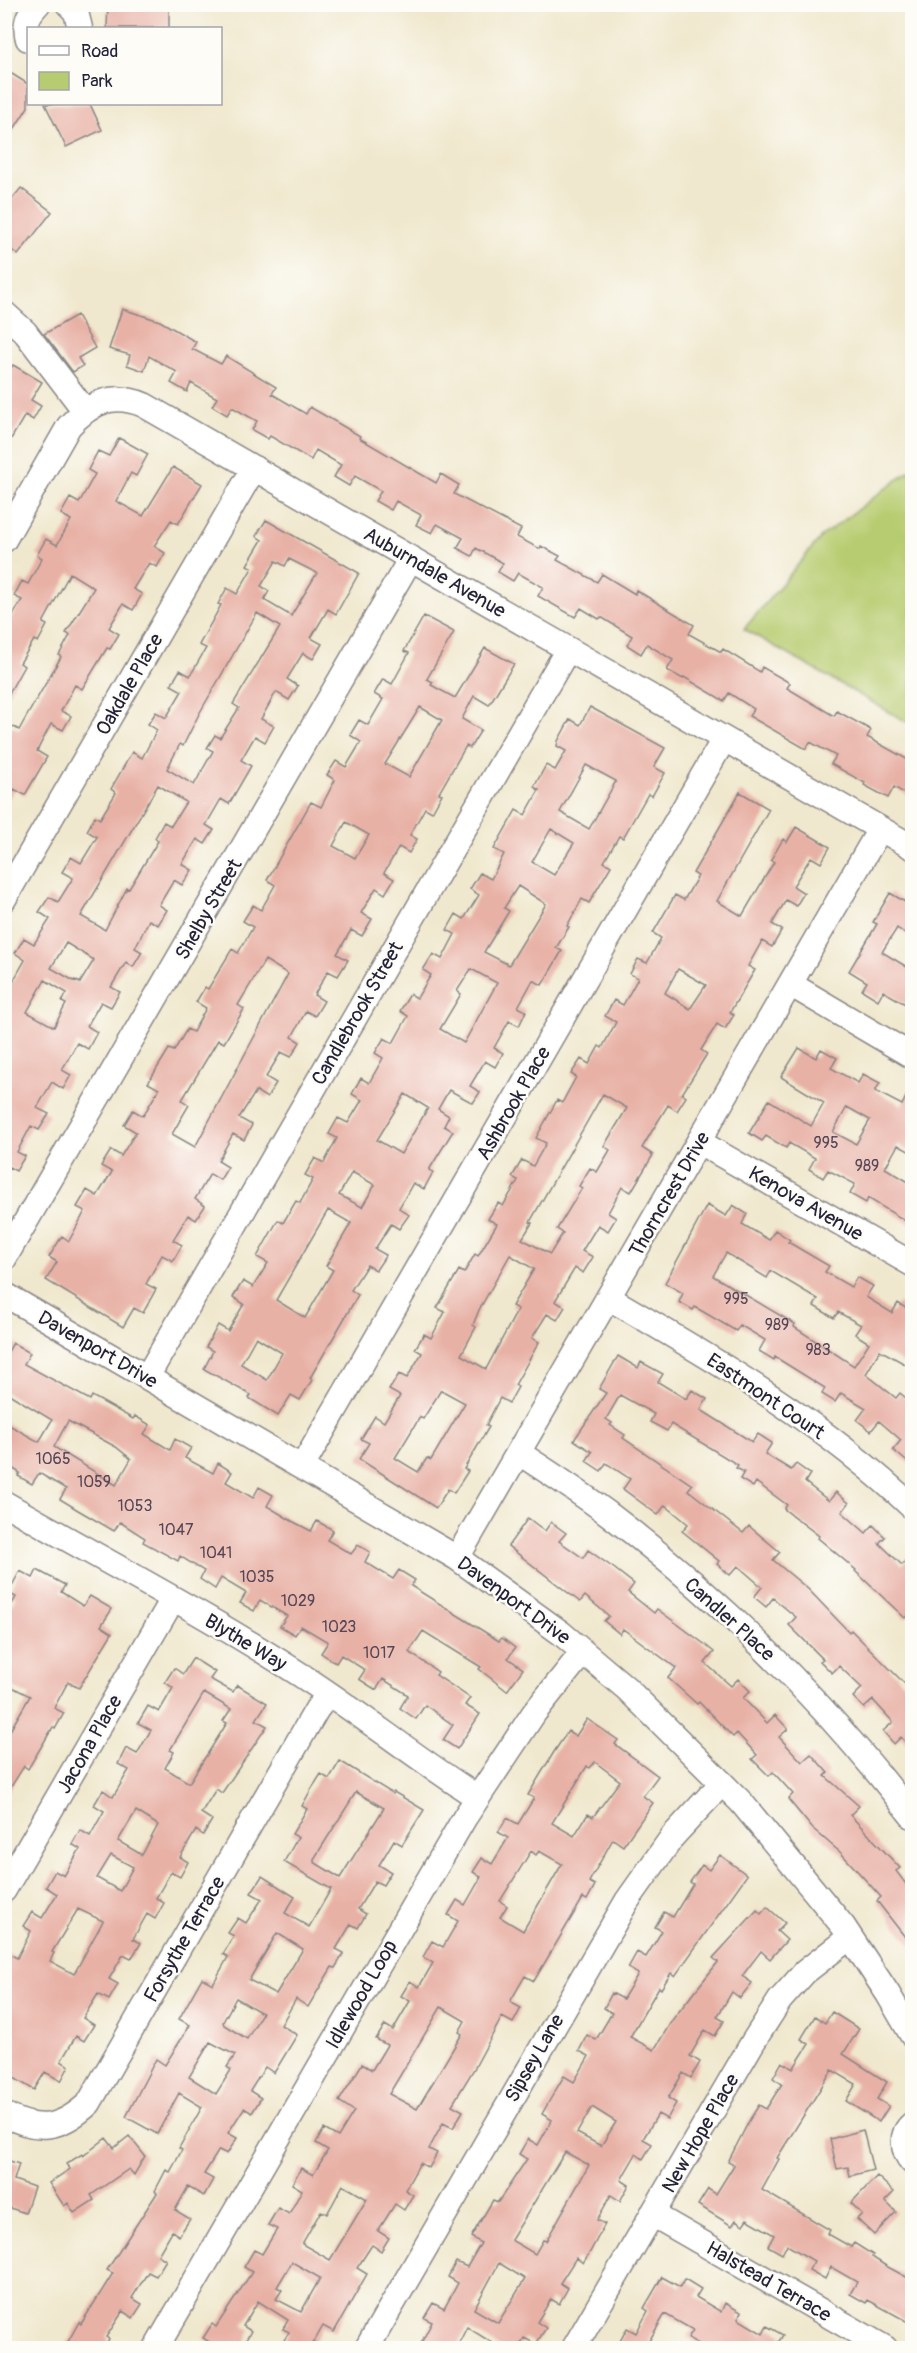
<svg xmlns="http://www.w3.org/2000/svg" width="917" height="2353" font-family="Pangolin,sans-serif">
<style>
.green{fill:#b7cc70;stroke:#6c7756;stroke-width:1.5}
.building{fill:#e8b1a6;fill-rule:evenodd}
.lines{fill:none;stroke-linecap:round;stroke-linejoin:round}
.minor-casing{stroke:#898584;stroke-width:27}
.minor{stroke:#fff;stroke-width:24}
.labels{text-anchor:middle;stroke-width:5;stroke-linejoin:round;paint-order:stroke}
.number-label{font-size:16px;fill:#544656}
.street-label{font-size:20px;fill:#22223b;stroke:#fdfcf7}
</style>
<rect width="100%" height="100%" fill="#fdfcf7"/>
<filter id="ink" filterUnits="userSpaceOnUse"><feTurbulence type="fractalNoise" baseFrequency=".0167" numOctaves="2"/><feDisplacementMap in="SourceGraphic" scale="12" xChannelSelector="R" yChannelSelector="G"/><feConvolveMatrix kernelMatrix="1 2 1 2 8 2 1 2 1" color-interpolation-filters="sRGB"/></filter>
<filter id="wash" filterUnits="userSpaceOnUse"><feTurbulence type="fractalNoise" baseFrequency=".008" numOctaves="4" result="noise"/><feDisplacementMap in="SourceGraphic" scale="24" xChannelSelector="R" yChannelSelector="G"/><feGaussianBlur stdDeviation="1.35" result="paint"/><feColorMatrix in="noise" values="0 0 0 0 0 0 0 0 0 0 0 0 0 0 0 0 0 1.4 0 .05"/><feComposite in="paint" operator="in"/></filter>
<g filter="url(#wash)">
<rect width="100%" height="100%" fill="#f0e8ce"/>
<path class="green" d="M912,469V725L744,629L822,536Z"/>
<g id="blocks">
<path class="building" d="M108,4H169V28H107Z
M4,69L28,84V107L4,145Z
M45,104H90L102,130L66,147Z
M21,188L52,212L18,255L4,244V209Z
M122,309L160,321L196,342L192,349L221,364L226,356L276,387L272,394L306,414L310,407L360,436L359,438L436,483L441,474L459,485L454,494L521,529L517,537L540,549L541,546L560,556L557,560L597,582L602,574L635,594L636,590L694,625L689,634L721,652L723,649L760,672L762,667L790,683L787,688L834,716L837,711L871,730L867,737L912,762V798L894,787L888,798L864,785L865,783L831,764L836,756L810,742L806,749L749,716L754,709L729,693L724,701L684,677L683,679L667,670L673,660L647,644L641,654L627,645L632,636L601,617L599,619L581,608L575,617L538,596L543,587L518,573L513,581L498,572L503,563L476,548L472,556L457,548L463,538L437,524L432,533L416,525L421,515L396,501L391,510L375,501L381,491L355,476L349,486L334,477L341,465L316,450L311,460L270,436L268,439L252,430L257,421L232,407L227,415L212,406L217,398L191,383L187,392L171,383L177,372L149,356L144,371L127,365L130,355L109,349Z
M77,315L95,348L78,358L83,366L73,372L44,334Z
M13,365L42,382L31,400L41,406L33,420L25,415L4,451V378Z
M119,438L148,454L136,476L131,473L116,501L143,516L173,467L202,484L178,524L171,520L154,546L165,553L157,567L149,563L133,589L142,594L133,610L123,604L109,628L119,634L110,649L107,648L82,689L75,685L61,711L71,716L63,730L51,724L37,751L47,757L25,795L14,789L4,807V740L12,726L19,730L24,721L61,657L59,655L70,635L66,633L94,588L70,573L43,623L47,625L38,642L34,640L20,663L24,666L4,702V630L22,600L14,596L22,581L28,584L42,558L37,555L46,539L57,545L71,520L61,514L70,498L79,503L95,474L88,470L98,451L109,456Z
M266,520L359,573L336,614L328,609L311,638L322,644L313,659L303,653L287,679L298,686L289,700L276,692L261,719L274,726L265,742L255,736L241,760L251,766L229,804L221,799L206,825L214,830L205,844L197,839L182,864L192,870L182,885L174,880L159,905L167,910L158,925L149,920L135,948L142,952L133,967L126,962L111,987L120,992L111,1007L101,1002L87,1026L97,1032L88,1049L77,1043L62,1070L71,1075L63,1089L52,1082L37,1108L49,1114L39,1130L31,1126L17,1152L25,1156L16,1171L9,1167L4,1176V979L12,983L25,960L15,953L24,938L34,944L50,919L39,912L49,897L58,902L73,878L62,872L71,857L81,863L97,837L87,831L95,816L100,819L116,793L111,789L132,752L142,758L157,730L148,724L156,712L166,718L182,691L171,685L180,670L190,676L206,648L199,645L221,605L218,604L227,588L237,594L252,568L247,565L262,540L256,536ZM289,559L317,573L291,616L264,600L269,591L261,586L276,561L285,566ZM257,613L280,627L233,704L239,708L220,738L215,735L207,748L213,751L194,785L167,769L180,744L183,746L199,714ZM158,785L186,802L171,826L164,822L155,838L158,841L129,889L127,888L105,930L81,916ZM66,943L94,960L80,983L75,980L74,981L51,968ZM45,980L67,993L62,1002L66,1004L54,1027L27,1012Z
M424,616L454,632L427,679L433,682L431,685L455,698L485,648L514,664L489,705L474,696L462,719L481,730L470,748L466,746L439,793L442,794L432,812L425,808L410,835L417,839L409,853L399,847L384,873L394,879L385,894L376,888L361,913L372,919L362,936L351,930L337,954L348,960L338,976L328,971L314,995L324,1001L315,1016L306,1011L292,1037L300,1042L291,1057L281,1052L266,1077L276,1083L267,1098L256,1091L239,1118L252,1125L244,1140L233,1134L218,1161L228,1167L220,1180L210,1174L195,1199L205,1206L196,1220L188,1215L173,1240L182,1245L173,1261L162,1255L146,1284L156,1289L143,1313L134,1308L123,1327L46,1280L57,1262L49,1257L62,1236L69,1241L85,1211L77,1207L87,1190L97,1196L112,1172L101,1166L111,1150L121,1156L136,1132L124,1125L133,1110L143,1116L159,1089L148,1083L169,1049L174,1051L187,1029L193,1032L206,1008L196,1002L205,987L208,989L232,949L238,953L253,927L243,921L253,905L261,910L275,885L267,880L311,802L321,807L335,780L327,775L336,761L346,767L361,742L350,735L359,720L368,725L383,699L374,694L383,679L392,684L409,653L404,651ZM420,707L442,720L409,777L385,764ZM346,822L369,835L355,858L333,846ZM265,960L288,974L195,1147L172,1134L189,1105L182,1100L218,1040L224,1043L244,1009L238,1005Z
M590,707L665,748L654,767L665,773L652,796L648,794L623,838L619,836L604,862L611,866L589,903L582,899L567,926L569,927L556,948L562,951L542,985L533,980L518,1007L526,1011L519,1026L509,1021L494,1048L503,1053L495,1067L485,1061L470,1086L480,1092L473,1103L449,1090L438,1109L449,1116L444,1126L453,1131L429,1170L433,1172L424,1189L413,1183L399,1208L409,1215L399,1229L391,1224L375,1249L386,1255L376,1270L367,1265L351,1290L358,1295L310,1378L312,1380L300,1400L291,1395L278,1416L249,1398L251,1395L204,1369L213,1351L206,1347L218,1325L228,1331L244,1304L233,1297L243,1281L253,1287L268,1263L257,1257L278,1220L283,1223L296,1201L300,1203L313,1179L305,1175L315,1158L324,1163L337,1138L329,1134L338,1118L348,1123L362,1100L352,1094L361,1078L369,1083L383,1058L375,1053L384,1038L393,1043L408,1016L400,1011L410,994L417,998L431,975L423,970L433,954L442,959L455,934L447,930L456,914L464,919L479,895L470,889L480,873L491,879L504,854L494,849L516,810L525,815L539,790L534,787L546,765L555,770L566,751L557,746L558,741L570,719L580,725ZM586,765L616,781L589,829L560,812ZM551,829L574,843L554,875L532,862ZM518,886L546,904L509,965L484,952L509,911L504,908ZM471,969L497,983L464,1043L440,1029L461,994L457,991ZM405,1094L428,1108L401,1154L377,1140ZM352,1172L375,1185L362,1207L339,1195ZM328,1210L351,1223L326,1266L333,1270L305,1318L276,1300ZM256,1337L282,1353L267,1380L241,1364Z
M740,792L769,809L717,901L742,916L774,862L771,860L783,839L787,842L796,827L830,847L821,863L811,857L793,886L804,893L796,906L786,900L772,924L782,930L772,947L762,941L748,966L755,970L730,1012L734,1015L725,1029L717,1024L701,1050L707,1054L682,1094L686,1097L677,1111L668,1105L652,1131L642,1148L653,1155L631,1192L622,1187L608,1213L616,1218L608,1231L598,1225L582,1251L593,1257L583,1273L575,1268L555,1301L565,1307L557,1320L547,1314L532,1338L539,1342L515,1385L518,1387L509,1403L500,1398L486,1425L489,1427L464,1469L468,1471L454,1493L448,1489L436,1508L359,1459L369,1443L361,1439L375,1416L384,1422L400,1396L389,1390L399,1374L407,1378L422,1353L415,1349L424,1334L431,1338L445,1312L437,1308L459,1270L464,1273L475,1254L478,1256L497,1224L488,1219L498,1203L503,1206L518,1180L512,1177L522,1160L533,1166L546,1143L536,1138L557,1100L562,1103L576,1077L571,1074L581,1059L589,1064L599,1046L602,1048L616,1022L605,1016L614,1000L623,1005L638,978L630,974L638,959L647,963L661,938L653,933L675,895L684,900L698,876L693,873ZM678,969L706,985L690,1009L665,993ZM603,1094L627,1108L604,1146L610,1150L597,1172L590,1168L579,1186L582,1188L557,1229L563,1233L550,1254L522,1239L532,1223L530,1222ZM510,1255L534,1269L512,1306L518,1309L486,1369L461,1355L476,1327L473,1325L479,1310ZM441,1390L465,1403L431,1460L427,1458L418,1472L395,1458L420,1417L423,1419Z
M890,893L912,906V938L897,928L882,952L912,970V1008L883,991L878,1000L862,990L867,982L849,971L877,924L873,922Z
M799,1048L816,1058L821,1049L837,1058L831,1068L858,1083L863,1074L880,1083L875,1091L902,1105L912,1085V1153L898,1145L885,1168L912,1184V1225L868,1198L866,1203L850,1194L855,1184L828,1170L823,1178L809,1169L815,1158L789,1143L786,1148L766,1136L762,1141L749,1133L769,1100L811,1126L824,1103L781,1077ZM847,1107L870,1120L856,1144L833,1132Z
M707,1205L726,1216L733,1205L747,1214L742,1224L769,1240L775,1230L790,1240L788,1242L829,1266L825,1272L851,1287L857,1277L873,1286L866,1297L892,1313L898,1303L912,1312V1368L880,1350L866,1374L896,1398L900,1393L912,1403V1466L893,1450L901,1440L879,1421L871,1431L857,1420L866,1408L841,1393L835,1402L822,1394L825,1388L775,1357L774,1360L759,1351L765,1340L740,1325L736,1331L695,1307L693,1310L679,1302L683,1293L665,1283ZM726,1253L767,1278L771,1271L818,1299L814,1306L834,1318L838,1312L861,1325L855,1334L869,1343L854,1366L794,1327L795,1324L713,1276Z
M13,1343L30,1353L24,1364L90,1400L92,1396L133,1419L135,1416L150,1425L144,1434L170,1450L175,1439L191,1448L185,1458L213,1473L218,1463L232,1472L226,1482L253,1498L259,1487L273,1495L267,1506L292,1521L311,1531L317,1521L333,1530L327,1540L351,1554L358,1545L370,1552L365,1562L393,1579L399,1570L415,1580L411,1586L499,1641L502,1638L515,1648L508,1658L523,1669L507,1691L479,1669L481,1667L423,1631L409,1652L438,1672L436,1675L470,1698L465,1705L480,1714L457,1749L443,1740L453,1725L425,1705L416,1719L400,1708L408,1695L383,1679L376,1690L359,1679L365,1670L341,1655L336,1663L321,1653L328,1642L301,1626L295,1635L280,1626L287,1616L260,1600L254,1611L240,1603L246,1593L221,1578L215,1589L200,1579L204,1571L180,1556L178,1561L143,1542L145,1538L120,1522L114,1531L78,1510L60,1499L66,1489L39,1473L32,1484L18,1476L20,1473L4,1463V1422L39,1442L52,1420L4,1391V1358ZM68,1421L116,1447L131,1459L116,1485L54,1447Z
M618,1356L638,1368L641,1362L663,1374L658,1382L686,1399L692,1390L707,1399L701,1410L752,1442L758,1434L772,1443L765,1454L791,1470L796,1464L810,1474L805,1482L829,1501L836,1492L849,1503L842,1512L866,1533L873,1525L885,1537L879,1543L902,1565L912,1554V1611L905,1618L855,1571L856,1570L818,1538L819,1536L784,1509L787,1505L756,1482L753,1487L740,1479L744,1472L736,1468L738,1465L671,1424L667,1431L650,1422L654,1414L620,1395L606,1419L612,1423L610,1425L625,1435L623,1438L692,1485L688,1490L743,1533L749,1526L780,1552L773,1560L808,1589L849,1632L851,1630L912,1691V1749L901,1737L894,1744L883,1731L893,1722L873,1700L864,1708L853,1697L862,1688L839,1666L832,1673L820,1661L823,1659L789,1625L796,1617L773,1598L766,1607L754,1597L762,1587L738,1566L730,1575L717,1564L719,1561L682,1531L688,1524L665,1505L658,1515L623,1489L630,1479L606,1463L601,1471L586,1461L592,1452L574,1440L606,1393L599,1389Z
M528,1518L545,1531L551,1522L566,1533L559,1541L583,1558L588,1550L615,1569L634,1584L628,1592L654,1613L657,1609L703,1643L714,1652L705,1663L731,1686L738,1679L750,1691L743,1698L767,1723L775,1715L788,1729L779,1737L802,1762L811,1754L828,1773L825,1776L859,1806L850,1815L900,1868L896,1871L912,1892V1946L877,1901L881,1897L841,1853L812,1828L788,1799L793,1794L773,1772L769,1776L752,1759L757,1755L737,1733L733,1737L699,1702L697,1704L668,1678L676,1668L623,1629L620,1634L604,1621L609,1616L585,1596L580,1602L508,1546Z
M37,1570L65,1585L61,1592L83,1606L90,1596L112,1609L101,1626L112,1633L79,1688L68,1682L54,1708L64,1713L55,1729L53,1727L28,1769L24,1766L4,1798V1741L30,1696L4,1683V1618L16,1597L8,1593L20,1571L33,1578Z
M193,1658L215,1672L210,1679L233,1692L237,1685L267,1703L256,1720L267,1726L222,1793L216,1789L201,1813L212,1820L203,1835L196,1830L180,1857L188,1862L180,1877L171,1872L156,1898L164,1903L155,1919L147,1914L133,1939L141,1943L131,1959L123,1955L109,1979L118,1984L109,2000L98,1994L83,2018L94,2025L84,2041L76,2036L61,2061L69,2066L61,2081L45,2072L34,2090L4,2072V1984L9,1975L4,1973V1951L17,1958L31,1931L23,1926L32,1912L42,1918L57,1894L46,1887L55,1871L64,1876L80,1849L72,1844L80,1830L90,1836L104,1811L94,1805L103,1790L113,1797L129,1770L118,1764L126,1748L137,1754L151,1730L138,1723L148,1706L159,1712L173,1688L165,1682L174,1668L183,1674ZM204,1693L231,1709L223,1721L227,1723L189,1783L165,1768L174,1752L170,1750ZM136,1811L158,1825L142,1855L118,1841ZM111,1855L133,1867L120,1891L97,1878ZM78,1909L103,1921L74,1974L50,1961L54,1953L52,1952Z
M587,1719L618,1740L615,1744L658,1776L643,1796L653,1803L623,1846L613,1839L589,1882L595,1885L587,1900L583,1898L534,1981L525,1976L510,2002L521,2008L513,2023L502,2017L474,2069L452,2105L463,2111L453,2128L443,2123L429,2149L437,2153L429,2168L420,2163L405,2190L413,2195L404,2210L395,2204L378,2231L389,2238L381,2251L372,2245L357,2268L367,2274L334,2332L323,2326L310,2349H279L289,2332L283,2329L288,2320L258,2301L243,2326L251,2331L241,2349H220L203,2338L212,2324L216,2327L252,2272L244,2267L254,2250L262,2254L277,2229L268,2225L278,2208L289,2214L302,2190L292,2184L301,2168L313,2175L328,2150L316,2143L324,2129L338,2137L354,2111L339,2101L362,2064L372,2070L387,2045L376,2039L385,2025L393,2030L410,2001L401,1996L410,1981L419,1987L433,1963L423,1957L432,1941L443,1947L458,1921L448,1915L457,1900L465,1905L481,1877L473,1872L482,1858L492,1864L508,1838L498,1832L507,1818L518,1824L534,1798L528,1795L554,1752L568,1731L576,1736ZM595,1762L620,1781L593,1817L588,1814L574,1836L552,1823L587,1766L590,1768ZM531,1851L536,1855L539,1851L562,1864L523,1931L500,1917L507,1906L500,1901ZM441,2007L465,2021L459,2032L462,2034L417,2109L389,2094ZM343,2185L367,2199L330,2260L302,2244L321,2211L327,2214ZM292,2262L320,2278L301,2312L276,2299L282,2290L277,2287Z
M340,1761L393,1794L394,1792L424,1810L402,1845L394,1840L379,1865L391,1872L383,1885L375,1881L358,1909L366,1914L358,1928L351,1924L336,1949L344,1953L335,1968L332,1967L308,2007L296,1999L281,2025L297,2035L274,2073L265,2067L250,2091L261,2098L252,2113L244,2108L228,2133L237,2138L227,2154L219,2150L204,2174L213,2179L204,2196L188,2187L175,2210L190,2219L179,2236L172,2231L158,2255L166,2260L156,2276L148,2272L132,2298L142,2304L133,2318L123,2311L106,2337L109,2339L103,2349H64L79,2322L81,2324L113,2273L107,2270L157,2193L155,2191L166,2170L170,2172L182,2150L179,2148L202,2107L179,2093L157,2134L126,2117L156,2059L165,2065L190,2025L179,2019L202,1978L213,1984L228,1957L223,1954L234,1936L228,1933L238,1918L246,1923L262,1899L251,1893L262,1876L295,1897L285,1913L309,1927L331,1889L284,1862L298,1837L292,1834L307,1809L302,1806L312,1788L321,1774L329,1779ZM356,1792L384,1808L340,1878L314,1862V1859ZM277,1933L303,1949L276,1994L249,1980ZM236,1998L262,2013L247,2039L224,2025L223,2022ZM210,2042L235,2055L227,2067L231,2070L216,2094L189,2077Z
M720,1855L747,1875L675,1976L671,1973L661,1989L659,1987L630,2037L654,2050L673,2019L718,1962L713,1958L757,1910L761,1914L767,1907L785,1923L777,1931L787,1940L770,1959L761,1951L742,1976L752,1983L740,1998L732,1992L717,2017L724,2021L715,2036L705,2030L690,2056L700,2062L691,2078L683,2073L668,2098L676,2103L667,2119L658,2114L643,2139L652,2144L643,2159L636,2154L621,2180L629,2185L620,2201L611,2195L597,2220L605,2224L590,2252L583,2263L576,2258L560,2283L568,2288L559,2304L551,2299L537,2322L546,2328L536,2344L524,2338L518,2349H502L467,2327L456,2349H418L432,2322L424,2318L433,2303L444,2309L458,2283L448,2277L456,2262L467,2267L481,2243L471,2237L493,2200L498,2202L527,2159L519,2154L528,2139L538,2145L552,2120L542,2114L551,2098L564,2076L574,2082L589,2056L579,2051L587,2035L596,2040L612,2013L604,2008L612,1993L623,1999L638,1974L628,1968L637,1952L646,1957L662,1931L655,1927L664,1912L673,1917L693,1884L690,1882L702,1865L709,1870ZM592,2107L616,2122L601,2146L577,2133ZM565,2152L589,2165L546,2241L543,2240L535,2254L511,2240ZM499,2263L525,2279L498,2323L474,2309Z
M832,2012L859,2029L843,2054L887,2082L877,2099L889,2106L879,2122L846,2101L856,2084L832,2070L777,2158L779,2159L762,2190L830,2230L828,2234L851,2247L854,2243L873,2255L872,2257L886,2266L912,2280V2315L908,2322L868,2300L866,2303L850,2294L857,2282L831,2267L825,2279L809,2270L814,2261L787,2245L782,2254L768,2246L774,2235L747,2219L743,2225L736,2220L732,2226L698,2205L708,2189L716,2194L734,2165L728,2162L750,2119L759,2105L766,2109L782,2084L773,2078L782,2062L793,2069L809,2044L801,2039L815,2016L825,2023Z
M863,2130L873,2170L850,2176L848,2167L837,2169L830,2139Z
M129,2136L145,2156L134,2175L129,2169L91,2195L94,2200L74,2213L68,2203L64,2206L49,2183L70,2169L66,2164L82,2154L83,2156L106,2138L114,2148Z
M4,2159L19,2164L14,2180L34,2187L25,2213L4,2206Z
M877,2176L894,2192L885,2201L896,2212L874,2235L857,2219L862,2214L851,2203Z
M662,2277L680,2287L685,2279L701,2289L696,2297L721,2312L725,2303L741,2312L738,2319L763,2334L767,2326L783,2335L778,2343L788,2349H707L688,2338L693,2330L665,2314L649,2341L662,2349H616L627,2328L636,2333L648,2311L644,2308Z"/>
</g>
</g>
<g filter="url(#ink)">
<use href="#blocks" fill-opacity="0" stroke="#898584" stroke-width="1.5"/>
<g class="lines">
<defs>
<path id="minor" d="M68,4L76,12L80,28
M28,39C24,25 27,15 38,4
M4,313L25,332L85,411
M4,540L69,426C92,402 112,392 144,405L912,847
M4,899L254,468
M790,984L912,1056
M699,1142L912,1264
M4,1259L411,558
M4,1294L457,1558L561,1633L626,1688L741,1802L843,1926L888,1994L912,2035
M609,1298C715,1360 823,1422 912,1507
M147,1377L568,649
M519,1453C550,1473 581,1493 610,1515C723,1601 825,1703 912,1816
M302,1467L724,739
M4,1503C108,1563 216,1619 316,1685C370,1721 422,1762 477,1797
M457,1558L880,829
M4,1890L173,1599
M4,2114C38,2133 61,2129 89,2103L317,1709L329,1694
M912,2124C900,2134 902,2151 912,2162
M652,2214L885,2348
M156,2348L465,1817L534,1713L583,1652
M367,2348L627,1901L673,1836L722,1783
M574,2348L753,2042L780,2000L805,1972L850,1937"/>
</defs>
<use href="#minor" class="minor-casing"/>
<use href="#minor" class="minor"/>
</g>
</g>
<g class="labels">
<g class="number-label">
<text x="826" y="1148">995</text>
<text x="867" y="1171">989</text>
<text x="736" y="1304">995</text>
<text x="777" y="1330">989</text>
<text x="818" y="1355">983</text>
<text x="53" y="1464">1065</text>
<text x="94" y="1487">1059</text>
<text x="135" y="1511">1053</text>
<text x="176" y="1535">1047</text>
<text x="216" y="1558">1041</text>
<text x="257" y="1582">1035</text>
<text x="298" y="1606">1029</text>
<text x="339" y="1632">1023</text>
<text x="379" y="1658">1017</text>
</g>
<g class="street-label">
<text transform="translate(435 572) rotate(30)" y="7">Auburndale Avenue</text>
<text transform="translate(129 684) rotate(-60)" y="7">Oakdale Place</text>
<text transform="translate(208 909) rotate(-60)" y="7">Shelby Street</text>
<text transform="translate(357 1013) rotate(-60)" y="7">Candlebrook Street</text>
<text transform="translate(513 1103) rotate(-60)" y="7">Ashbrook Place</text>
<text transform="translate(669 1194) rotate(-60)" y="7">Thorncrest Drive</text>
<text transform="translate(806 1203) rotate(30)" y="7">Kenova Avenue</text>
<text transform="translate(98 1349) rotate(30)" y="7">Davenport Drive</text>
<text transform="translate(766 1396) rotate(34)" y="7">Eastmont Court</text>
<text transform="translate(514 1600) rotate(36)" y="7">Davenport Drive</text>
<text transform="translate(730 1619) rotate(42)" y="7">Candler Place</text>
<text transform="translate(246 1642) rotate(31)" y="7">Blythe Way</text>
<text transform="translate(89 1744) rotate(-60)" y="7">Jacona Place</text>
<text transform="translate(184 1939) rotate(-60)" y="7">Forsythe Terrace</text>
<text transform="translate(361 1994) rotate(-60)" y="7">Idlewood Loop</text>
<text transform="translate(534 2058) rotate(-60)" y="7">Sipsey Lane</text>
<text transform="translate(700 2133) rotate(-60)" y="7">New Hope Place</text>
<text transform="translate(769 2281) rotate(30)" y="7">Halstead Terrace</text>
</g>
</g>
<rect width="917" height="2353" fill="none" stroke="#fdfcf7" stroke-width="24"/>
<rect x="27" y="27" width="195" height="78" fill="#fdfcf7" stroke="#a5a5ac" stroke-width="1.5"/>
<rect x="39" y="46" width="30" height="9" fill="#ffffff" stroke="#a5a5ac" stroke-width="1.5"/>
<text x="81" y="57" font-size="18" fill="#22223b">Road</text>
<rect x="39" y="72" width="30" height="18" fill="#b7cc70" stroke="#a5a5ac" stroke-width="1.5"/>
<text x="81" y="87" font-size="18" fill="#22223b">Park</text>
</svg>
